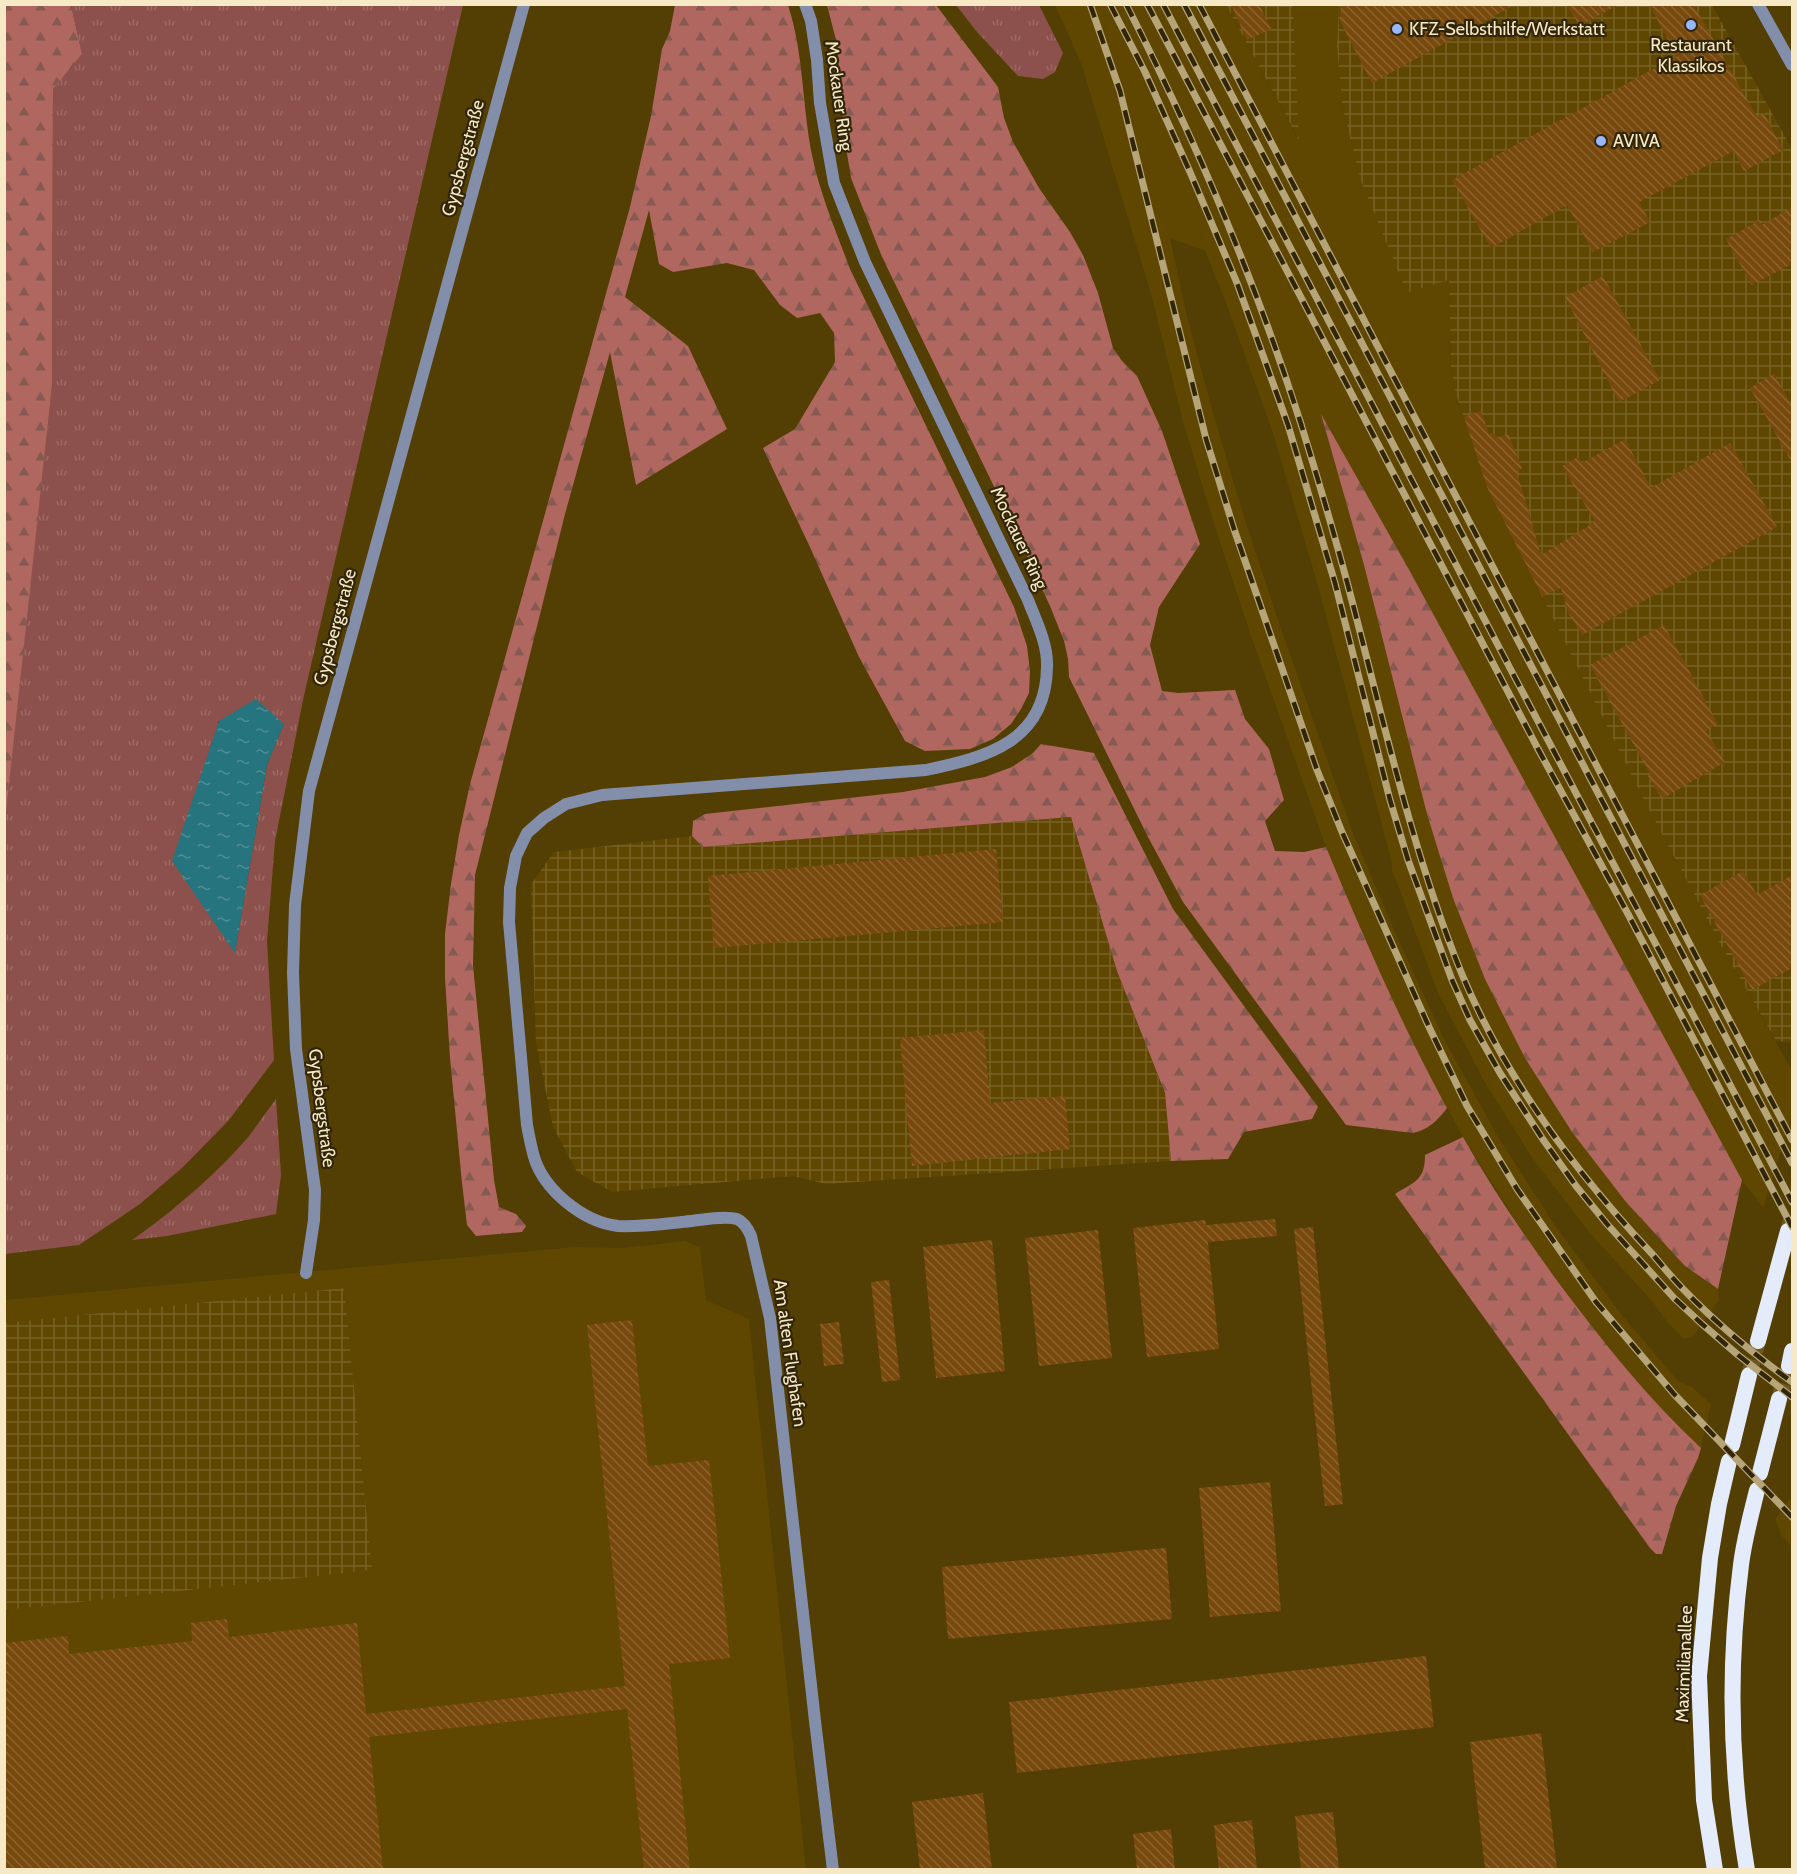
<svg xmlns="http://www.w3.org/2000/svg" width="1797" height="1874" font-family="Cabin,sans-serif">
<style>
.built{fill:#5f4702}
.industrial{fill:url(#industrial-grid)}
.grass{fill:url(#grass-tufts);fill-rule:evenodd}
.forest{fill:url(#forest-firs)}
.water{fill:url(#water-ripples)}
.building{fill:url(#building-back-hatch)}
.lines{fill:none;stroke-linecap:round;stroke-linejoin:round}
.trunk-tunnel{stroke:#6c5820;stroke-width:16;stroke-dasharray:16 8;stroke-linecap:butt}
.minor{stroke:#838faa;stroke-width:12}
.tertiary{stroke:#838faa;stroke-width:12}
.trunk{stroke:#e4ecfc;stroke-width:16}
.rail-casing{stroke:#b7a57a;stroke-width:7}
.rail{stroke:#322609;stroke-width:4.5;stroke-dasharray:14;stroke-linecap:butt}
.poi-dot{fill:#97b6fd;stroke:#322609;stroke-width:2}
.labels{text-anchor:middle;stroke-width:4.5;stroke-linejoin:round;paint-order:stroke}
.poi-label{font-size:18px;fill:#f7e8c6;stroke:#322609;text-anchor:start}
.street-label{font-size:18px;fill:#f7e8c6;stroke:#322609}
</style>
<defs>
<pattern id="industrial-grid" width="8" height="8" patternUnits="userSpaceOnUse" patternTransform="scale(1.5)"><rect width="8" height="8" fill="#5f4702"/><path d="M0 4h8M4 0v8" fill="none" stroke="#776225"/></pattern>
<pattern id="grass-tufts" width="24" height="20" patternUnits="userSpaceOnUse" patternTransform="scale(1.5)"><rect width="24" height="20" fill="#8c514c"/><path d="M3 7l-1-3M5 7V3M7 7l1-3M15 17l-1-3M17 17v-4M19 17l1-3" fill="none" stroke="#9d6a64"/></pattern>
<pattern id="forest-firs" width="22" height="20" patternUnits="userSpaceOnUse" patternTransform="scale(1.5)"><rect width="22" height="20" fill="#af6760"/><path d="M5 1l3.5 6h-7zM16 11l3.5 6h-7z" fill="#875a51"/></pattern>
<pattern id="water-ripples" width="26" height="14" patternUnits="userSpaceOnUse" patternTransform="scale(1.5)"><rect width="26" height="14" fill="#26747d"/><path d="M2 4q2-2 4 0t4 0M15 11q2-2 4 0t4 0" fill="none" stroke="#518e94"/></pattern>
<pattern id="building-back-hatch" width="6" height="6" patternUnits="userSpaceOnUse" patternTransform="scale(1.5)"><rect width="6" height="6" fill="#78490d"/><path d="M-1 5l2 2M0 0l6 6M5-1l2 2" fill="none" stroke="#8c632f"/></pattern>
</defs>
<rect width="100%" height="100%" fill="#533e03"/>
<path class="built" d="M1055,5H1226L1298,139L1293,5H1339L1337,46L1342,105L1361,181L1449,279L1451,367L1456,394L1487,487L1644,800L1723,949L1792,1070V1115L1763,1208L1742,1180L1676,1062L1407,566L1322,417L1364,565L1626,1202L1685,1266L1718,1289L1719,1300L1693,1336L1684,1339L1668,1323L1651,1300L1589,1232L1533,1159L1484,1081L1438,993L1396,880L1392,873V863L1317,582L1272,430L1226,303L1205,251L1170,238L1187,316L1213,413L1245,520L1280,626L1354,836L1398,939L1444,1039L1497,1135L1556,1227L1622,1315L1678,1381L1692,1387L1711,1404L1701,1448L1670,1420L1598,1335L1531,1245L1463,1137L1417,1053L1370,951L1326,847L1251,636L1216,530L1183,422L1151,294L1081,63Z
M685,1241L700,1247L706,1300L749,1319L806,1869L5,1870V1300L574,1247L623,1248Z
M1791,1498H1792V1547L1781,1535L1775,1519Z"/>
<path class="industrial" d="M1226,5H1293L1299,140Z
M1339,5H1712L1792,149V1043L1776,1041L1723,949L1644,800L1487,487L1456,394L1451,367L1449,280L1407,293L1361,181L1342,105L1337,46Z
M1071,817L1117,971L1165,1094L1171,1161L826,1184L793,1176L612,1192L577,1172L553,1127L536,1043L531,884L554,852L692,836L703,847Z
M344,1288L372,1570L5,1610V1323Z"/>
<path class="grass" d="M71,5H463L303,700L275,841L267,941L274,1060L229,1120L183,1167L140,1204L79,1245L5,1254L4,821L52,386L53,88L82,54ZM218,721L284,724L267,765L235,952Z
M956,5H1039L1063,53L1055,72L1043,79L1018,76L977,32Z
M276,1099L281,1175L276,1214L167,1236L132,1240C172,1212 217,1174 249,1136C258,1124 267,1111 276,1099Z"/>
<path class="forest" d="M5,4L71,5L82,54L53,89L52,386L5,821Z
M675,5H788C804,54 802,105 812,155C820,194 836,231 850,269L1014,607L1027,646L1030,671L1029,693L1021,709L1011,724L993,739L970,749L925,751L905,741L859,657L809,545L763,448L795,429L835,362L834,333L820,313L797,318L780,305L754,270L727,263L673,272L659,264L649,210L625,297L688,346L727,429L636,485L610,352L565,514L475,875L473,965L494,1180L499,1207L516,1214L526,1226L522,1232L476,1236L467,1225L462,1183L450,1058L445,978V934L451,884L459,835L470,784L630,207L651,116L662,49L670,31Z
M827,5H936L998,87L1004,118L1013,142L1039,188L1070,232L1083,255L1098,293L1113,348L1122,361L1137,376L1162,431L1200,544L1159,607L1150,645L1162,691L1178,693L1235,690L1245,719L1269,749L1284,800L1265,821L1275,851L1304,852L1326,847C1363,936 1401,1024 1447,1108C1438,1120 1428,1130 1413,1133L1346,1125L1183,902L1148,837L1069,677L1068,659L1064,641L1050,606L1005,509L882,257L851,178L844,135L837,44Z
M1321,414L1407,566L1742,1180L1718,1289L1685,1266L1626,1202L1572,1132L1525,1058L1485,979L1453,898L1427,814L1364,565Z
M1041,744L1094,753L1173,909L1318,1107L1312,1119L1244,1132L1228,1159L1171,1161L1165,1093L1117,971L1071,817L703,847L692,836L693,821L705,814L903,792L985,777L1012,767L1033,753Z
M1463,1137C1492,1189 1526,1238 1561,1286C1604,1343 1648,1399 1701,1448L1698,1458L1676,1506L1662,1554H1656L1650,1548L1395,1194C1414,1182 1425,1181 1425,1155Z"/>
<path class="water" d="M256,699L284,724L267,765L235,953L172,861L219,721Z"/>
<path class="building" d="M1231,4H1259L1271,29L1247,40Z
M1341,4H1516L1372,83L1340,21Z
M1566,4H1619L1580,26Z
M1649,4H1693L1757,117L1764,113L1783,150L1744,171L1734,151L1639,202L1650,222L1593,252L1567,205L1491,248L1452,180L1677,56Z
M1792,207V264L1752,285L1726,239L1760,220L1762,225Z
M1603,276L1660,380L1619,402L1565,297Z
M1774,374L1792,406V463L1750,388Z
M1481,411L1489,434L1494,432L1496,438L1508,434L1522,468L1517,472L1541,555L1595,522L1562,466L1578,457L1582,463L1625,439L1651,488L1730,443L1777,527L1582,635L1569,614L1561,588L1542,596L1487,487L1464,417Z
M1664,625L1718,724L1706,731L1725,762L1662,799L1648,776L1650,774L1590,665Z
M996,849L1003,922L714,948L708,876Z
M1743,871L1757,895L1792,875V968L1752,990L1700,895Z
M984,1030L990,1103L1065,1096L1070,1149L912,1166L900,1038Z
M1275,1219L1277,1236L1208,1242L1219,1349L1147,1357L1133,1228L1205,1220L1206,1225Z
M1313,1227L1343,1504L1325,1506L1294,1229Z
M1098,1230L1112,1358L1039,1366L1025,1238Z
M992,1240L1005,1371L936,1378L923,1247Z
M889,1280L900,1380L882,1382L871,1282Z
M632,1320L648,1466L709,1460L730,1658L669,1664L690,1869H644L627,1709L369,1737L383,1869H4V1643L68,1636L69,1654L192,1641L191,1623L227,1619L229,1637L357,1623L366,1714L625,1686L587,1325Z
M839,1322L844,1364L824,1366L820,1324Z
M1270,1482L1281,1611L1210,1617L1199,1488Z
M1166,1548L1172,1619L948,1639L942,1567Z
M1426,1656L1434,1727L1017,1773L1009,1702Z
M1541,1733L1557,1869H1485L1470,1742Z
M983,1793L992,1869H920L912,1802Z
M1333,1812L1339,1869H1301L1295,1816Z
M1252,1820L1257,1869H1219L1214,1825Z
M1171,1829L1175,1869H1137L1133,1834Z"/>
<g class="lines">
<path class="trunk-tunnel" d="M1788,1231L1792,1216
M1749,1375L1758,1341
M1779,1399L1789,1366"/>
<path class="minor" d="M805,4L811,21L817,60L820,103L834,183L865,262L1028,600C1036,621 1048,644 1047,667C1046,742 987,757 926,770L602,795L566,804L544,818L527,833L516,856L510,888L509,922L527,1125C529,1136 531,1146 534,1157C544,1190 583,1222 618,1226C639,1227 662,1224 682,1222C696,1221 724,1215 737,1219C744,1222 748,1229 751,1236L770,1318L815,1721L833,1870
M306,1273L314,1220L315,1190L296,1049L293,973L295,905L309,791L524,4"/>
<path class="tertiary" d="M1758,4L1792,65"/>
<path class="trunk" d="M1758,1341L1788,1231
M1789,1366L1792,1351
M1732,1445L1749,1375
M1760,1473L1779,1399
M1715,1870L1704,1800L1699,1676L1710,1558L1719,1504L1729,1461
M1747,1870C1730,1769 1728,1666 1741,1565C1744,1540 1751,1515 1757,1490"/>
<defs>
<path id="rail" d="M1090,4L1120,91L1206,439L1234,529L1317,770L1342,832L1429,1027L1467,1106L1517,1189L1596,1302L1674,1394L1792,1517
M1110,4L1145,72L1190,172L1237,283L1288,425L1335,583L1390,800L1408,860L1452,980L1470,1020L1500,1073L1542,1138L1576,1186L1607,1224L1674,1298L1702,1324L1738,1355L1792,1397
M1126,4C1195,139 1255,280 1301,424C1317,476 1333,529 1347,582C1382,713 1410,846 1461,972C1505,1079 1576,1173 1654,1256C1664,1268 1674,1280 1685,1291C1718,1325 1755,1355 1792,1382
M1147,4L1538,749L1628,914L1792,1227
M1163,4L1512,672L1792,1202
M1184,4L1792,1163
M1199,4L1792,1140"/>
</defs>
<use href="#rail" class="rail-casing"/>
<use href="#rail" class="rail"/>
</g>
<g class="poi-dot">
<circle cx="1691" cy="25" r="6"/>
<circle cx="1397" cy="29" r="6"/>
<circle cx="1601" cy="141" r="6"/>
</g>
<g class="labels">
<g class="poi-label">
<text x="1409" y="35">KFZ-Selbsthilfe/Werkstatt</text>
<text x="1691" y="51" text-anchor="middle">Restaurant<tspan x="1691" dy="21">Klassikos</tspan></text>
<text x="1613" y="147">AVIVA</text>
</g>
<g class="street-label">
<text transform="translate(839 96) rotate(82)" y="6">Mockauer Ring</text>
<text transform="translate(463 158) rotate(-75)" y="6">Gypsbergstraße</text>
<text transform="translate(1019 538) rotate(65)" y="6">Mockauer Ring</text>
<text transform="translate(335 627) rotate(-75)" y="6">Gypsbergstraße</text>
<text transform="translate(322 1108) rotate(83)" y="6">Gypsbergstraße</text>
<text transform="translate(790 1353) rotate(82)" y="6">Am alten Flughafen</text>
<text transform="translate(1684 1664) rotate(-88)" y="6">Maximilianallee</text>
</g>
</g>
<rect width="1797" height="1874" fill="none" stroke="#f7e8c6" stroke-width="12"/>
</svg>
